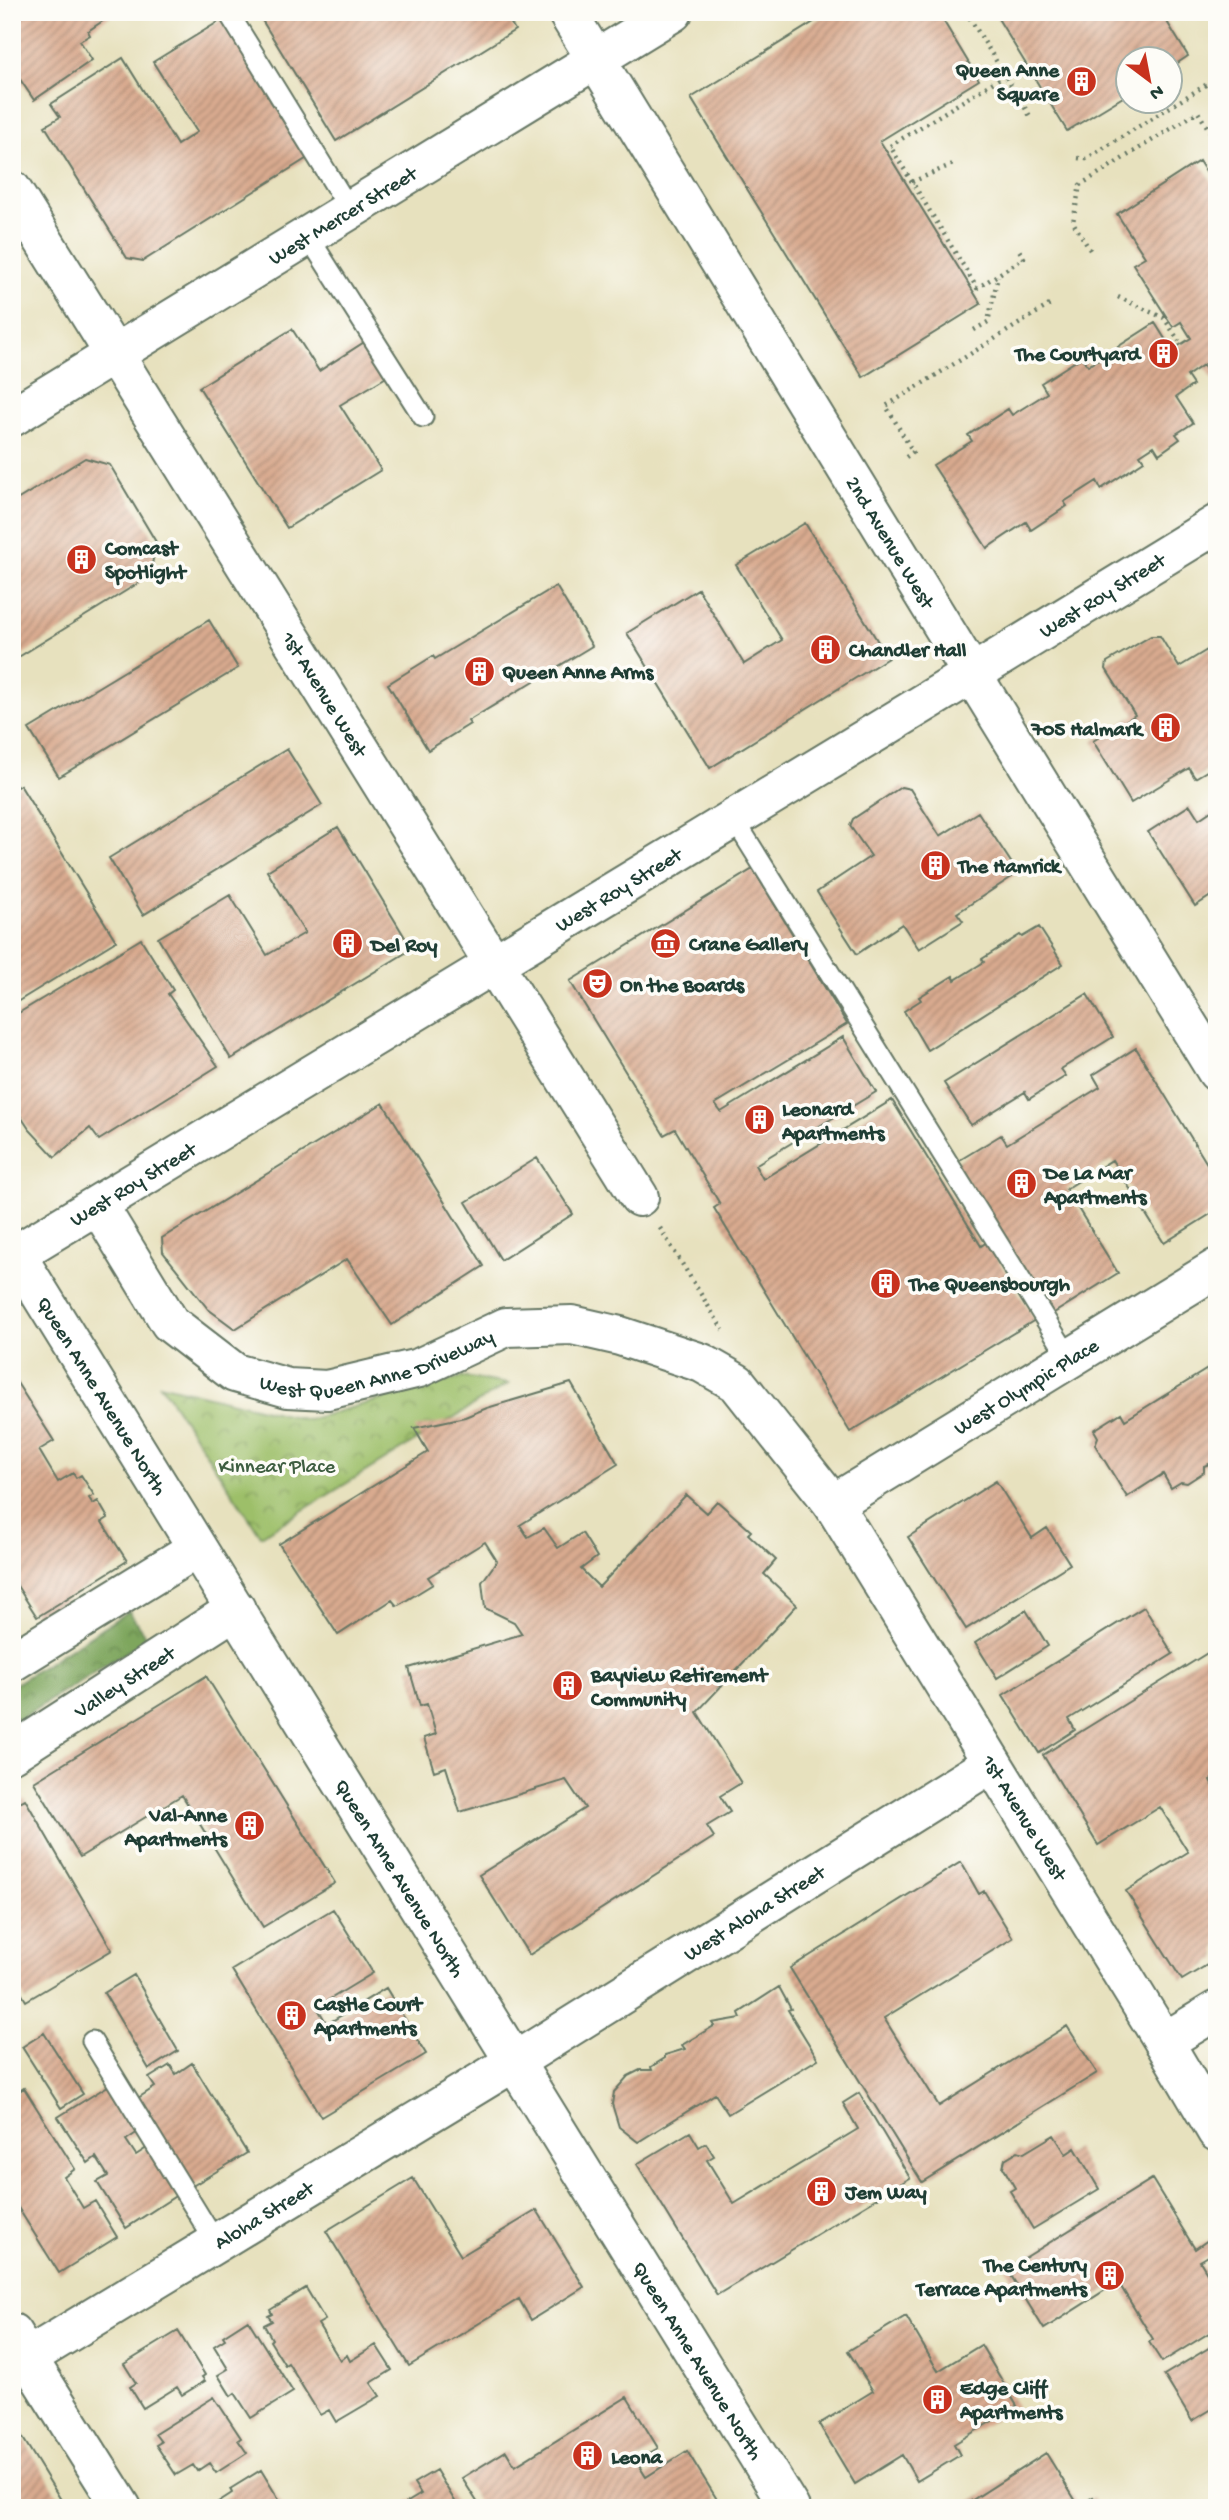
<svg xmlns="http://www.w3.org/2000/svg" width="1229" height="2520" font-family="'Gochi Hand',sans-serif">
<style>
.forest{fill:url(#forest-crowns);stroke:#4e7248;stroke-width:2}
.park{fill:url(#park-crowns);stroke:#5e7e4e;stroke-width:2}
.building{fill:url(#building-hatch)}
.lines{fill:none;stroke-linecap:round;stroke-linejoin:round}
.lane-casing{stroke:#657664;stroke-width:23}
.street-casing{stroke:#657664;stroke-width:42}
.secondary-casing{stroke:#657664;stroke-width:42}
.path{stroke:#657664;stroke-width:4.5;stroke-dasharray:2 5;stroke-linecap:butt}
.lane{stroke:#fff;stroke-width:19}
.street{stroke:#fff;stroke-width:38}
.secondary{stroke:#fff;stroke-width:38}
.labels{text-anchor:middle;stroke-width:7;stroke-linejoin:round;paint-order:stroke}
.poi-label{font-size:21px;font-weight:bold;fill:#1f3d34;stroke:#fdfcf7;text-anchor:start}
.street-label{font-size:21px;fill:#1f3d34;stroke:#fdfcf7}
.park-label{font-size:21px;fill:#3e5e41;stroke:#fdfcf7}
</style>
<defs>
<pattern id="forest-crowns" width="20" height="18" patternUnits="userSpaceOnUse" patternTransform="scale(1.75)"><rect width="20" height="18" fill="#7ea65d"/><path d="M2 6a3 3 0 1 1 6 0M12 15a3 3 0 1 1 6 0" fill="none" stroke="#67884e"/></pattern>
<pattern id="park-crowns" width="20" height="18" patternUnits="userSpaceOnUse" patternTransform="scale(1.75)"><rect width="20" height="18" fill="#9dbf69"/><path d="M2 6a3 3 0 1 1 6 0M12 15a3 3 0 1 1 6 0" fill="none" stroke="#7f9c57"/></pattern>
<pattern id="building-hatch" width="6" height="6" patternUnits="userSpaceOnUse" patternTransform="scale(1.75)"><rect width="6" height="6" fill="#d9aa8f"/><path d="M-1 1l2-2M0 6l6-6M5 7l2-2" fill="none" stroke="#af8c76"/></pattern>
</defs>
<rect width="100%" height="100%" fill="#fdfcf7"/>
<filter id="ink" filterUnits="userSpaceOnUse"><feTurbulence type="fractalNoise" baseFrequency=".0143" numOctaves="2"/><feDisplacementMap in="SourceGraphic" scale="14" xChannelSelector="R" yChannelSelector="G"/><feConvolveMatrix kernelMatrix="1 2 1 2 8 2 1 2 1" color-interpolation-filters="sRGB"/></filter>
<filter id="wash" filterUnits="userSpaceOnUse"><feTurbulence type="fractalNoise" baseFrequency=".00686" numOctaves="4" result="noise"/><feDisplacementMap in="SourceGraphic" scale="28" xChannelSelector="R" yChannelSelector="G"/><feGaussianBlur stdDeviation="1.57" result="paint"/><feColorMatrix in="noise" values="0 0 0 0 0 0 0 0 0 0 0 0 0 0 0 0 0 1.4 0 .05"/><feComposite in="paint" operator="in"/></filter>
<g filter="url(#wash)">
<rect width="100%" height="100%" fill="#e7e1be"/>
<path class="forest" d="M129,1611L147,1639L12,1724V1686Z"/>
<path class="park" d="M463,1377L508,1384L261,1536L160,1384L307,1420Z"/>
<g id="blocks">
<path class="building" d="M12,12H116L88,31L90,35L80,41L92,60L34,100L15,72L12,73Z
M257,12H504L515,30L336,141Z
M830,12H938L979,80L880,141L981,304L863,377L691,98Z
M994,12H1161L1188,56L1170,68V60H1128V94L1067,131Z
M223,19L309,157L143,261L127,258L45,126L60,117L51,104L123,58L177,145L197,132L153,62Z
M1199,161L1217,189V387L1203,365L1187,376L1193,385L1176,397L1193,423L1176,434L1180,439L1159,454L1154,446L1140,455L1144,461L1101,489L1097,481L1064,502L1067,506L1031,530L1026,522L987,548L933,465L972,441L968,435L1008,409L1012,415L1047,393L1041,383L1082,357L1088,366L1155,323L1172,350L1191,338L1181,322L1173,327L1133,264L1145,257L1117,214Z
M12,303L20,315L13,344H12Z
M292,329L319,371L366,341L388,376L340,405L381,470L287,528L199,387Z
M85,458L110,465L156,542L150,576L12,661V503Z
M805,523L888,658L710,768L627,633L698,589L744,664L782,640L736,565Z
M556,586L592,646L468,721L470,724L428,750L388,684L433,656L435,659Z
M209,620L238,668L59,777L29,729Z
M1151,636H1160L1179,667L1217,644V765L1195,778L1189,768L1131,803L1093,741L1135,715L1106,669L1107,662Z
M287,749L322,805L143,915L109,858Z
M12,780L17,787L20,785L116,941L12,1005Z
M901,787L910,789L940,836L978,812L1018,873L957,913L963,921L919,949L902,924L857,954L817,892L871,856L850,826L853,819Z
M1190,805L1199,819L1217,807V892L1195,906L1148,832Z
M338,827L412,949L231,1059L158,938L230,895L267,955L305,933L267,871Z
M753,869L847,1024L715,1104L721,1112L843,1037L876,1092L755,1165L763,1179L892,1100L981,1246L987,1242L1035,1320L850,1432L714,1208L720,1204L675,1129L664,1135L570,981Z
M1039,927L1063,964L927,1050L904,1011L921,1000L919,997L953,976L955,980L984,962L982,959L1020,935L1022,937Z
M141,939L173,990L168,994L218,1066L99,1140L90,1128L55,1157L29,1129L12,1103V1017Z
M1087,994L1113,1037L1061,1069L1066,1076L1029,1099L1025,1092L971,1125L944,1083Z
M1136,1048L1217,1180V1210L1164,1243L1112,1160L1066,1189L1118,1273L1049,1316L955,1163L1001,1135L1007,1144L1100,1087L1093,1075Z
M383,1103L484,1266L392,1325L347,1259L235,1329L208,1309L163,1252L162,1238Z
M537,1158L573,1214L501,1260L466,1202Z
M1217,1363V1461L1204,1466V1472L1187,1483L1181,1482L1171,1488L1163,1474L1127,1497L1095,1445L1098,1437L1094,1430L1121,1413L1125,1420Z
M12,1375L54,1441L39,1450L58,1482L73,1473L76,1478L81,1475L94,1495L89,1498L93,1504L98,1501L108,1518L102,1522L127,1561L37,1617L12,1578Z
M571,1383L618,1464L520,1525L528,1537L544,1528L558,1548L582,1533L597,1557L581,1569L599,1587L686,1495L706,1513L717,1501L751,1531L748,1534L776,1560L764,1574L797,1605L697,1712L741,1783L720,1796L730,1812L707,1826L714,1837L529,1955L479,1875L585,1808L566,1780L460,1812L446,1767L434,1771L424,1738L436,1734L427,1704L420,1706L409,1668L522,1634L514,1622L485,1608L482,1582L497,1561L485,1542L428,1577L433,1584L397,1606L392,1600L338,1635L279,1544L428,1452L414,1428L465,1417L487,1408Z
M996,1481L1032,1538L1047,1528L1070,1564L966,1629L908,1537Z
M1144,1607L1173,1654L1069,1719L1075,1730L1039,1753L1003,1695Z
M1026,1610L1048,1646L997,1678L975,1643Z
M1217,1647V1748L1212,1751L1217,1758V1776L1210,1780L1217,1792V1959L1182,1980L1126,1891L1188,1852L1160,1807L1098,1845L1043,1755Z
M206,1676L335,1883L263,1927L182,1795L80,1857L34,1782Z
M25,1799L112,1950L26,2001L12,1978V1806Z
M961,1862L979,1894L984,1891L1013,1938L884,2018L939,2106L1067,2026L1097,2073L922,2182L790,1968Z
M333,1909L373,1973L317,2007L327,2024L386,1988L426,2054L321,2117L232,1970Z
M134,1975L178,2051L149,2069L104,1993Z
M779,1987L791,2009L788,2010L818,2059L728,2114L715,2094L638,2142L619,2127L612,2104L614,2092L628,2076L640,2070H652L651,2067L665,2058V2055L685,2049L682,2045L714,2026L712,2023L741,2018L739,2013Z
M44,2033L83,2094L61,2108L22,2047Z
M192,2063L247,2153L189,2188L135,2100L155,2087L149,2078L170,2065L176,2074Z
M111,2084L141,2130L126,2140L136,2155L150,2146L180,2193L126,2228L97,2182L108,2176L96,2157L88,2163L58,2117Z
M24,2088L75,2169L64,2177L83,2208L95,2201L117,2237L59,2273L12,2198V2096Z
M859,2093L910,2178L717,2295L637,2164L690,2132L699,2147L706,2143L714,2156L707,2160L734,2204L858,2129L843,2103Z
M1054,2135L1066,2154L1075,2148L1099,2189L1033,2229L1010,2191L1015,2188L1003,2167L1005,2159L1018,2151L1024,2153Z
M413,2178L461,2256L537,2210L584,2287L531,2320L519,2299L409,2366L326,2231Z
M1152,2179L1195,2249L1208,2240L1215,2252L1200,2261L1217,2289V2328L1162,2362L1149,2342L1153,2339L1118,2282L1044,2329L1007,2269Z
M306,2288L325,2320L318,2324L340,2360L347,2355L350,2361L376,2345L392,2370L371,2383L380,2396L336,2422L329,2410L320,2415L288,2363L285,2365L270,2341L272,2339L264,2325L272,2321L268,2316L272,2314L270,2310Z
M906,2316L938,2371L981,2345L1017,2406L954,2444L960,2455L917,2481L902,2455L855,2484L819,2424L873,2391L848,2351Z
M248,2320L293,2392L251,2418L235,2393L231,2396L218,2375L228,2369L214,2346L225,2339L223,2336Z
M178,2331L205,2375L202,2377L205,2381L182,2395L177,2387L143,2408L130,2387L136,2383L124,2364Z
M1217,2343V2406L1192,2421L1164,2375Z
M214,2397L241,2438L238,2440L247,2453L216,2473L209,2463L197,2471L193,2465L176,2475L156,2445L161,2442L155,2434Z
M627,2397L658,2448L636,2461L646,2477L687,2451L718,2501L709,2508H481L462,2478L506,2451L515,2466Z
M21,2435L66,2508H12V2441Z
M1046,2453L1079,2506L1093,2497L1099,2508H960Z
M261,2470L284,2508H209L232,2493L230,2489Z
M436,2470L459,2508H398L421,2494L414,2483Z"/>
</g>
</g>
<g filter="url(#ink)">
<use href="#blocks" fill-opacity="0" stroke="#657664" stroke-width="2"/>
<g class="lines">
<defs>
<path id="lane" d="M228,12L350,210
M308,236L423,417
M734,819L1070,1359
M92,2041L216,2243"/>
<g id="street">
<path id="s1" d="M567,12L972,674L1217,524"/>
<path id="s2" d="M12,190L639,1197"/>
<path id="s3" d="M98,1205L170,1323L235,1373L288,1388L327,1390L419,1368L506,1327L572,1325L620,1336L702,1363L737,1383L833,1504L1164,2042L1217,2132"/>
<path id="s4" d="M833,1504L1217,1268"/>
<path d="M12,1662L196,1549"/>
<path id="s5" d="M12,1753L236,1609"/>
<path d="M1164,2042L1217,2010"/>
<path d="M12,2333L122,2508"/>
<path id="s6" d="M12,2367L514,2062L992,1763"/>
</g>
<g id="secondary">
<path id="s7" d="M12,417L673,12"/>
<path id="s8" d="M12,1248L790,2508"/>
<path id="s9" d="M16,1254L972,674L1217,1072"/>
</g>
</defs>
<use href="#lane" class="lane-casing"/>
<use href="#street" class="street-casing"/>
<use href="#secondary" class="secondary-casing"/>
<path class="path" d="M966,12L1030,116
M1005,75L890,146L977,288L1024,258L1017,247
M1078,158L1086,159L1217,78
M912,182L953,164
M1090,250L1073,222L1080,185L1198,112L1217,143
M1118,297L1164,318L1179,341
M974,330L988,322L998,276
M906,457L913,452L886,406L1051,304
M660,1228L723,1330"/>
<use href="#lane" class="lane"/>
<use href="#street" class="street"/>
<use href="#secondary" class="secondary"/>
</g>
</g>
<defs>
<symbol id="building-disc" viewBox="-11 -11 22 22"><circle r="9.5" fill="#c8321e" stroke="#fdfcf7"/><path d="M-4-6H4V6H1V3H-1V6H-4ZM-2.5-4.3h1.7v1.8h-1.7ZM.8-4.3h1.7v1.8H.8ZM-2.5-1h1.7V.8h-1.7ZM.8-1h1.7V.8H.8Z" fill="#fff"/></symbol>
<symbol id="museum-disc" viewBox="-11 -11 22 22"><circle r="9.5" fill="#c8321e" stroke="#fdfcf7"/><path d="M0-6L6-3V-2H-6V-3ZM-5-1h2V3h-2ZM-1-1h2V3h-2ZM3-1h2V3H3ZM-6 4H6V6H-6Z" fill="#fff"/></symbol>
<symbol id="theatre-disc" viewBox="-11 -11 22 22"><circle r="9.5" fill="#c8321e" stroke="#fdfcf7"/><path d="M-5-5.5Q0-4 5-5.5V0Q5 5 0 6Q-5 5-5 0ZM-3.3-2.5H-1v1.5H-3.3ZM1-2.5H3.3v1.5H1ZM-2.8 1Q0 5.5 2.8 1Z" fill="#fff"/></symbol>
</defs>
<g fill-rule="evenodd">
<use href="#building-disc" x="1064" y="64" width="35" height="35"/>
<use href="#building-disc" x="1146" y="336" width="35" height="35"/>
<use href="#building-disc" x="64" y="542" width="35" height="35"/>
<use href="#building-disc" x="808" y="632" width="35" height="35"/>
<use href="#building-disc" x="462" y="654" width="35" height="35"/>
<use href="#building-disc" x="1148" y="710" width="35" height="35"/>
<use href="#building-disc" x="918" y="848" width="35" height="35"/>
<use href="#museum-disc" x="648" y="926" width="35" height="35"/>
<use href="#building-disc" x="330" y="926" width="35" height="35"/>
<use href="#theatre-disc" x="580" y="966" width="35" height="35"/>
<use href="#building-disc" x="742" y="1102" width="35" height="35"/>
<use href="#building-disc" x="1004" y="1166" width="35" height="35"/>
<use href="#building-disc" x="868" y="1266" width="35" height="35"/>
<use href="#building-disc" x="550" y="1668" width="35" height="35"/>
<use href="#building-disc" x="232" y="1808" width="35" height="35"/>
<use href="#building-disc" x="274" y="1998" width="35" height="35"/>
<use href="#building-disc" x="804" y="2174" width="35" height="35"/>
<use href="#building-disc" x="1092" y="2258" width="35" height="35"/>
<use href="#building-disc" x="920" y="2382" width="35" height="35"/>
<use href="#building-disc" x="570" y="2438" width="35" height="35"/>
</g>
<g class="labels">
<g class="poi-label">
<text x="1059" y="76" text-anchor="end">Queen Anne<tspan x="1059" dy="24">Square</tspan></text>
<text x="1140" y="360" text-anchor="end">The Courtyard</text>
<text x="105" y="554">Comcast<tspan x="105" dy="24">Spotlight</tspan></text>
<text x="849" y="656">Chandler Hall</text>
<text x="502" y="678">Queen Anne Arms</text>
<text x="1142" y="735" text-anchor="end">705 Halmark</text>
<text x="958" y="872">The Hamrick</text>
<text x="689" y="950">Crane Gallery</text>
<text x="371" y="951">Del Roy</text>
<text x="620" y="991">On the Boards</text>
<text x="782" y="1115">Leonard<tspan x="782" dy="24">Apartments</tspan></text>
<text x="1044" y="1179">De La Mar<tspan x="1044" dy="24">Apartments</tspan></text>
<text x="909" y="1290">The Queensbourgh</text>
<text x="591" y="1681">Bayview Retirement<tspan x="591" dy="24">Community</tspan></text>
<text x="227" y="1821" text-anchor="end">Val-Anne<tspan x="227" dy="24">Apartments</tspan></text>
<text x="314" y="2010">Castle Court<tspan x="314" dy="24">Apartments</tspan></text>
<text x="845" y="2198">Jem Way</text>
<text x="1087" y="2271" text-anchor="end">The Century<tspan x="1087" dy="24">Terrace Apartments</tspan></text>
<text x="960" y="2394">Edge Cliff<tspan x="960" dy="24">Apartments</tspan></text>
<text x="611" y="2463">Leona</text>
</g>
<g class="street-label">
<text dy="7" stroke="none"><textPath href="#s7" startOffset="387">West Mercer Street</textPath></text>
<text dy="7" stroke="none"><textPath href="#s1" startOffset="621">2nd Avenue West</textPath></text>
<text dy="7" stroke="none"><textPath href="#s1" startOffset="928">West Roy Street</textPath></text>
<text dy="7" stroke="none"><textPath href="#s2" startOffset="593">1st Avenue West</textPath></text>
<text dy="7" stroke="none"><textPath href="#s9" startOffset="704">West Roy Street</textPath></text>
<text dy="7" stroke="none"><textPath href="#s9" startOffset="136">West Roy Street</textPath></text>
<text dy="7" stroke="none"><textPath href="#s3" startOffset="368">West Queen Anne Driveway</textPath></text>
<text dy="7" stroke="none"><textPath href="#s4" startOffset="226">West Olympic Place</textPath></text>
<text dy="7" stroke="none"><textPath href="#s8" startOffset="173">Queen Anne Avenue North</textPath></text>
<text dy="7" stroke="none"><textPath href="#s5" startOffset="133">Valley Street</textPath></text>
<text dy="7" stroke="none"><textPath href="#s3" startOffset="1269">1st Avenue West</textPath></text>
<text dy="7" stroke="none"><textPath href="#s8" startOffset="740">Queen Anne Avenue North</textPath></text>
<text dy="7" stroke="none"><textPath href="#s6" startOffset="870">West Aloha Street</textPath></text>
<text dy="7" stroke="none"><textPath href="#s6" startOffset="294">Aloha Street</textPath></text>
<text dy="7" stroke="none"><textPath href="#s8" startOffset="1307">Queen Anne Avenue North</textPath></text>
</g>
<g class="park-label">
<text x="277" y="1472">Kinnear Place</text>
</g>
</g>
<rect width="1229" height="2520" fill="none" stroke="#fdfcf7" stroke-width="42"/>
<g transform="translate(1149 80) rotate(148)"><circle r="33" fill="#fdfcf7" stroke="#a4b0a9" stroke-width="2"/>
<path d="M0-5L12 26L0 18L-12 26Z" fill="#c8321e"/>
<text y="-10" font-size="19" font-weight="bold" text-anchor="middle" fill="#1f3d34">N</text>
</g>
</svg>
